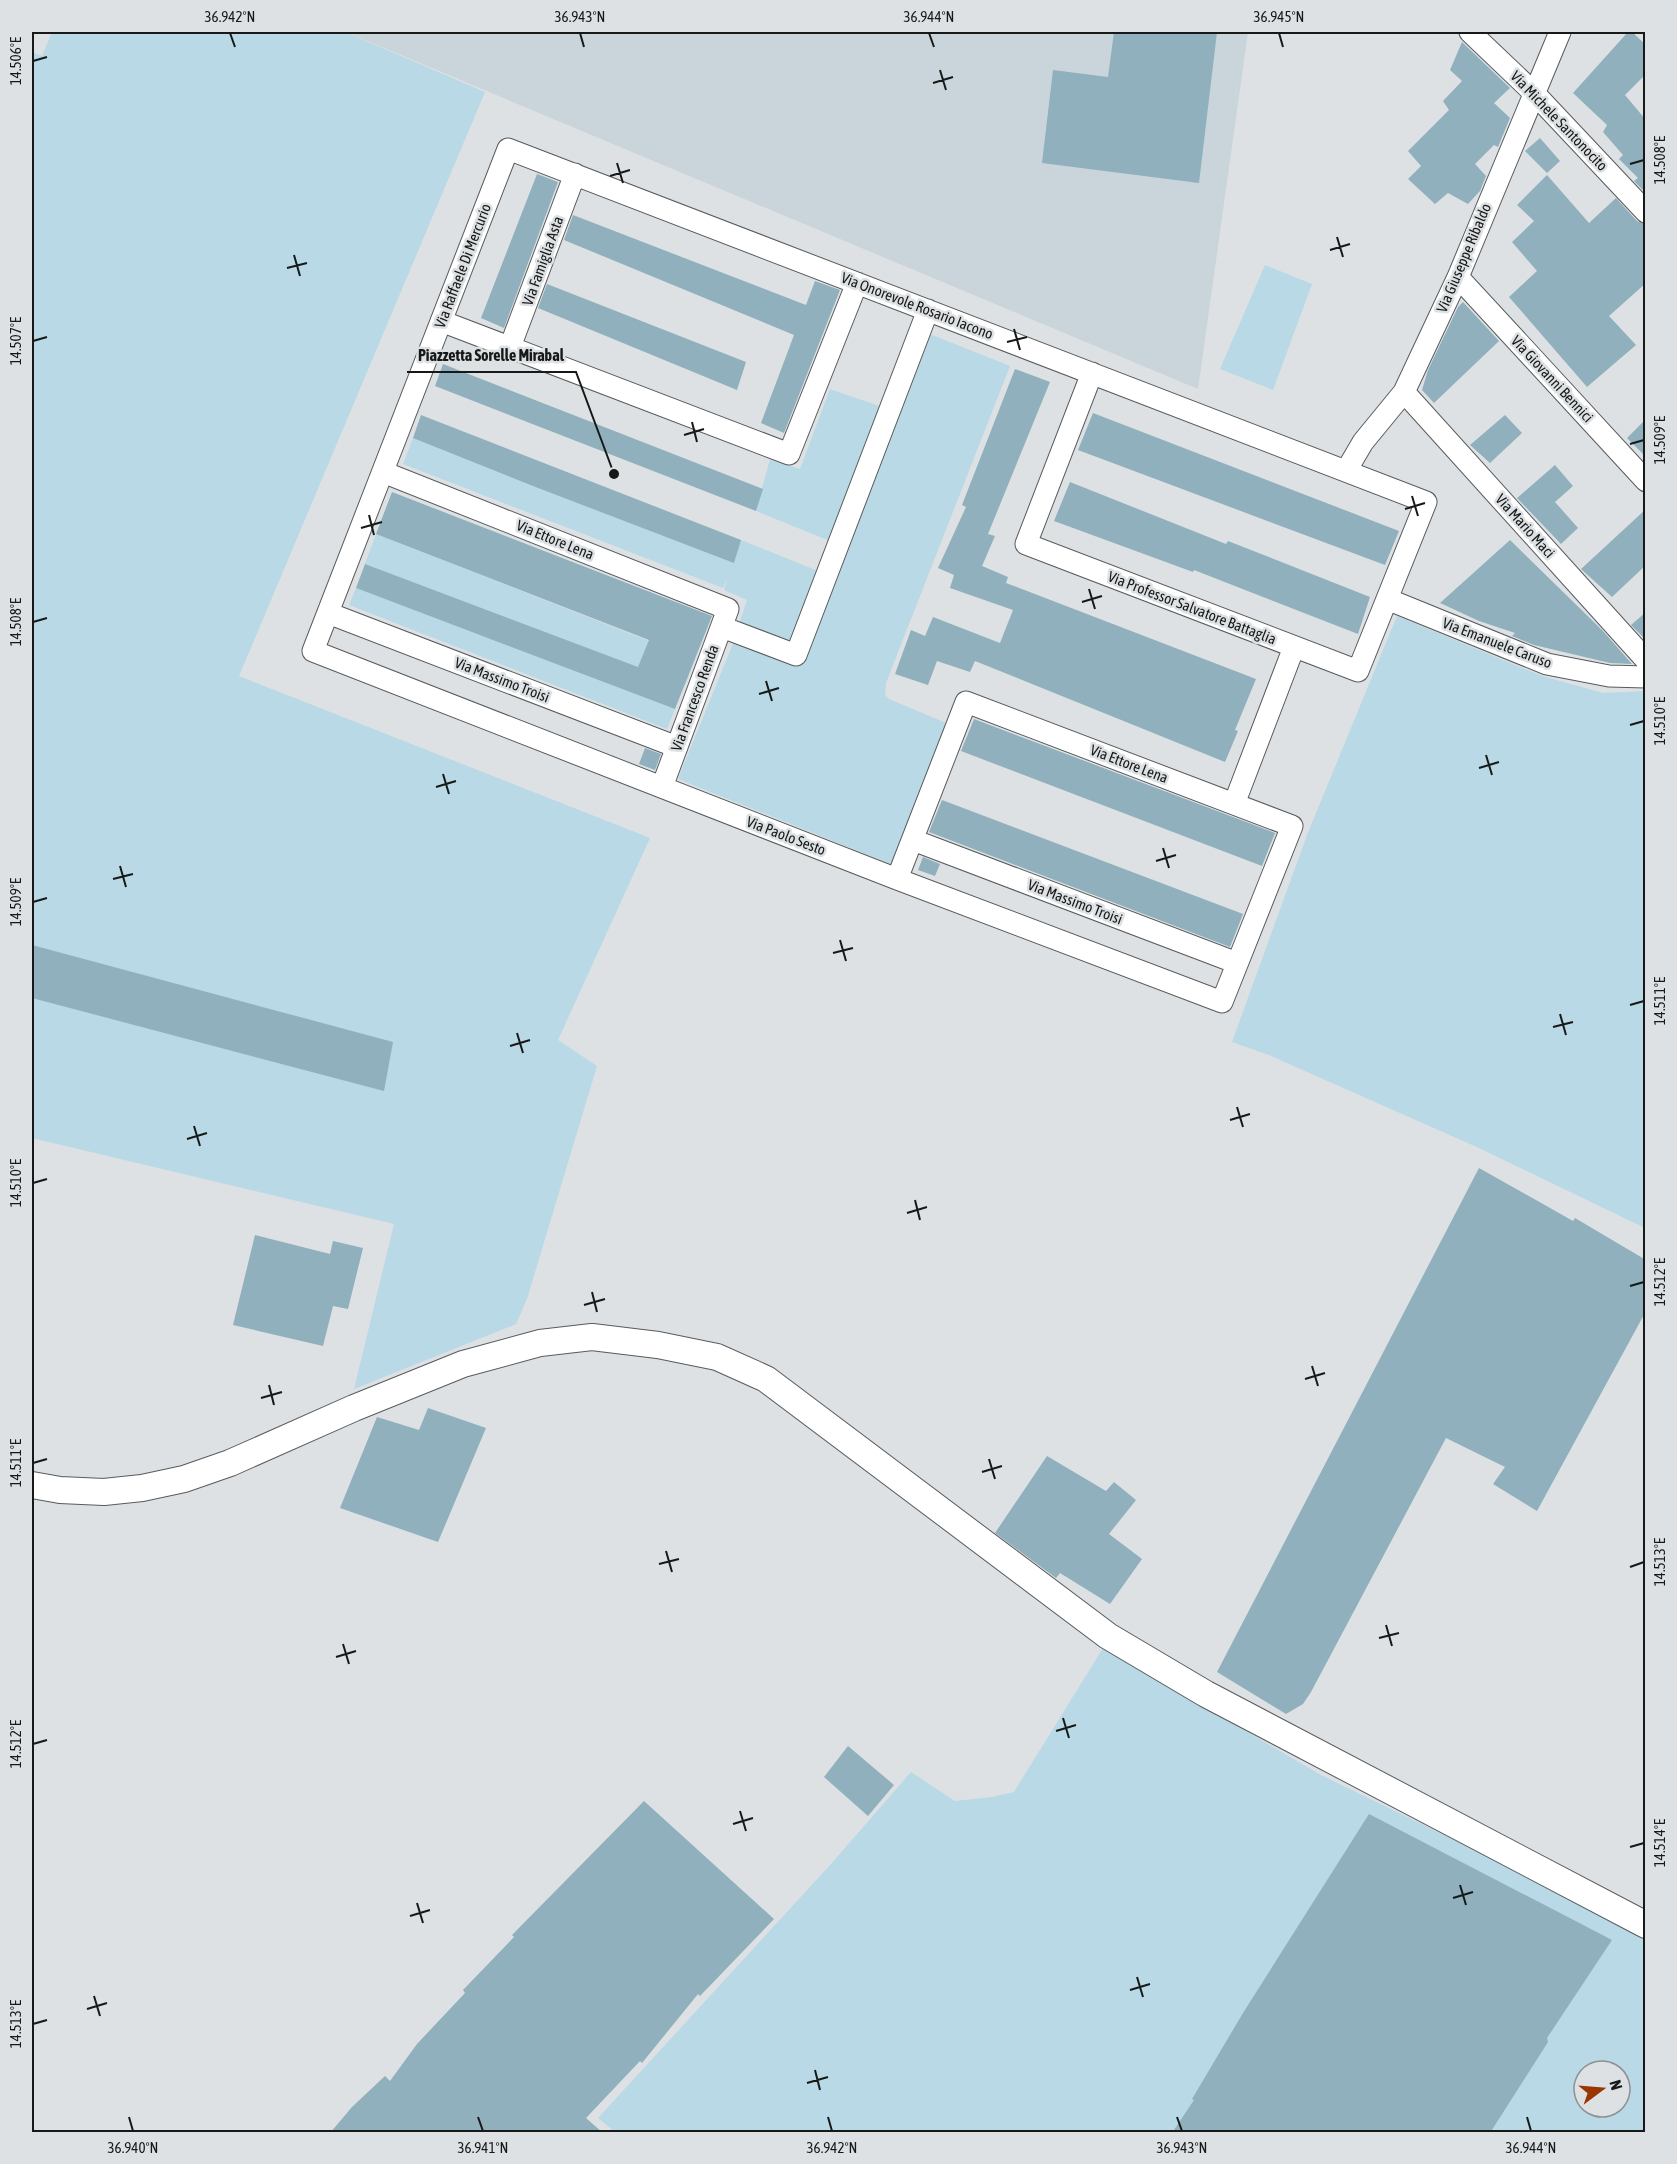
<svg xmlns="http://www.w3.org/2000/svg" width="1677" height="2164" font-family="'Asap Condensed',sans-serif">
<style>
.built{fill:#c9d5da}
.green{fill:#b8d9e5;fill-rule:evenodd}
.building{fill:#8fb0bc}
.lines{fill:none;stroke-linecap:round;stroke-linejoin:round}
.minor-casing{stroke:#585b5d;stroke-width:23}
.tertiary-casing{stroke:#585b5d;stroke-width:28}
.minor{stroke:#fff;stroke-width:21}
.tertiary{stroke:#fff;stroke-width:26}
.ticks{fill:none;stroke:#171919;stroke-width:2}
.labels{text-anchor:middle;stroke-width:5;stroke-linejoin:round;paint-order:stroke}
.street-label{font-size:15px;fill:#171919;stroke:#dde1e3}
.leader{fill:none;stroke:#171919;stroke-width:2}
.callout-dot{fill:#171919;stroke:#dde1e3;stroke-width:2}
.callout-label{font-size:16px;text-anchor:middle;font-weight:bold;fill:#171919;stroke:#dde1e3;stroke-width:5;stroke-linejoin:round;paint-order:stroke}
.neatline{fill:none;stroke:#171919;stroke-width:2}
.ticks-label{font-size:15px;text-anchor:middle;fill:#171919}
</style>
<rect width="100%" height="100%" fill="#dde1e3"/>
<path class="built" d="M346,32H1248L1198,389Z"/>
<path class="green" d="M52,32H345L485,92L239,676L650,838L558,1040L597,1066L527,1299L516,1324L354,1389L394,1224L32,1138V52L42,56Z
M1265,265L1312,284L1273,390L1220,369Z
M927,333L1010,366L886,683L885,695L889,699L946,723L893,865L678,779L734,641L796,660Z
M830,389L885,408L835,543L756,511L770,459L800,469Z
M413,438L582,504L741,540L823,573L794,651L737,630L747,600L724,590L727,579L723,588L403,464Z
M376,534L695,659L685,685L365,564Z
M356,588L675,709L667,729L349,605Z
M1397,616L1542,676L1603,693L1645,691V1228L1479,1148L1269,1055L1232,1042L1307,835Z
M1103,1648L1321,1775L1613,1917L1645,1935V2132H615L598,2118L831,1864L911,1772L955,1801L992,1797L1014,1792ZM1584,2071H1620V2107H1584Z"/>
<path class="building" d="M1114,32H1217L1199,183L1042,163L1053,70L1108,77Z
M1628,32H1632L1646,45V74L1625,95L1646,120V193L1634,181L1638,178L1619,159L1623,155L1603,132L1607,125L1573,93Z
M1462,42L1510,88L1494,103L1510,118L1498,147L1494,145L1475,164L1486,176L1480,191L1468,204L1448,193L1435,204L1408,179L1421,166L1408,151L1449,110L1443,101L1462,81L1450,70Z
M1540,138L1560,161L1547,173L1525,151Z
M537,174L558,182L504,328L481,318Z
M1547,175L1589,223L1616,198L1637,221L1646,224V283L1609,316L1636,345L1587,387L1509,297L1537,271L1512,242L1534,221L1517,205Z
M573,215L806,305L815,281L840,290L784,433L761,423L794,335L564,240Z
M547,284L746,362L737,390L538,308Z
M1463,302L1499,341L1434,403L1422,390L1428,370L1458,307Z
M443,364L763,489L756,511L435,386Z
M1015,369L1050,382L988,534L995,536L982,566L1008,577L1006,583L1256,679L1235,730L1238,731L1225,762L975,661L970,672L937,661L928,685L895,674L911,630L925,636L933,617L1000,643L1013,610L950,588L954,575L938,568L966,507L962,505Z
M1093,413L1399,531L1385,565L1078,450Z
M421,415L741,540L734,563L533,486L413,438Z
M1505,415L1522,433L1490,463L1470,445Z
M1646,419V457L1627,438Z
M1555,465L1573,486L1555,502L1578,528L1561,544L1517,498Z
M1070,482L1226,544L1228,541L1370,597L1358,634L1194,570L1193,572L1054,521Z
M392,492L712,616L675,709L356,588L365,564L638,667L649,640L376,534Z
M1646,509V565L1612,597L1581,569Z
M1510,540L1603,631L1632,664L1610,663L1534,645L1512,636L1515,633L1479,621L1440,603Z
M1646,612V640L1631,625Z
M974,719L1275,833L1262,866L961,751Z
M645,748L661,754L655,770L639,764Z
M942,800L1243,914L1230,947L929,832Z
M923,857L940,864L935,876L918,870Z
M32,945L393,1042L384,1091L32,998Z
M1479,1168L1573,1221L1575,1218L1646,1260V1311L1537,1511L1493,1484L1505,1467L1446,1438L1311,1692L1303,1704L1286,1714L1217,1672Z
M255,1235L330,1254L333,1241L363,1248L348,1309L333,1306L323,1346L233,1325Z
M428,1408L486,1428L438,1542L340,1508L377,1417L419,1430Z
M1047,1456L1106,1491L1114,1482L1136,1500L1109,1534L1142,1559L1110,1604L1060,1573L1056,1578L995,1533Z
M848,1746L894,1785L868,1816L824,1777Z
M644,1801L774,1919L700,1996L698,1994L642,2063L640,2061L586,2118L603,2133H330L352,2107L385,2076L390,2081L417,2044L465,1993L463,1990L514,1937L512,1935Z
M1369,1814L1612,1940L1547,2038L1548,2042L1490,2133H1172L1194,2100L1192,2099L1243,2013Z"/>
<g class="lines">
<defs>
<path id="minor" d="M1470,32L1534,93L1646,212
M1458,277L1646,481
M441,321L789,454L857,283
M510,347L575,174
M1404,392L1646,660
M1346,471L1363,442L1404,392L1458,277L1560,32
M383,472L728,609L662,787
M1387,599L1547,664L1609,676L1646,677
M328,613L677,747
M722,627L796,655L928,310
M1234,804L1294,647
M913,840L1237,963
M897,879L966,702L1292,826L1222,1002L897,879L313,651L508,149L1426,502L1358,671L1026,544L1092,373"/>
<path id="tertiary" d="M32,1485L60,1490L104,1492L142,1488L184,1479L230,1463L354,1408L463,1364L540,1343L592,1337L658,1345L717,1357L766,1379L1108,1636L1206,1694L1646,1925"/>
</defs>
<use href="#minor" class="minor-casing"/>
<use href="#tertiary" class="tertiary-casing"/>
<use href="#minor" class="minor"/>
<use href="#tertiary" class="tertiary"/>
</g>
<path class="ticks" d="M230,33L235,47M580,33L584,47M929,33L934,47M1279,33L1283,47M33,61L47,57M940,70L946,90M933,83L953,77M617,163L623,183M1630,164L1644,160M610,176L630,170M1337,237L1343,257M1330,250L1350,244M294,255L300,276M287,268L307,263M1014,329L1020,350M33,341L47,337M1007,342L1027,337M692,422L697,442M684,435L704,429M1630,444L1644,440M1412,496L1418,516M1405,509L1425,503M369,515L374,535M361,528L382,522M1089,589L1095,609M1082,602L1102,596M33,622L47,618M766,681L772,701M759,694L779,688M1630,725L1644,721M1486,755L1492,775M1479,768L1499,762M443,774L449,794M436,787L456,781M1163,848L1169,868M1156,861L1176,855M120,866L126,887M113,879L133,874M33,902L47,898M840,940L846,961M833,953L853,948M1630,1005L1644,1001M1560,1014L1566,1035M1553,1027L1573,1022M517,1033L523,1053M510,1046L530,1040M1237,1107L1243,1127M1230,1120L1250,1114M194,1126L200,1146M187,1139L207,1133M33,1183L47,1179M915,1200L920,1220M907,1213L927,1207M1630,1286L1644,1282M592,1292L597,1312M584,1305L605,1299M1312,1366L1318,1386M1305,1379L1325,1373M269,1385L274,1405M261,1398L282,1392M989,1459L995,1479M33,1463L47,1459M982,1472L1002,1466M666,1551L672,1572M659,1564L679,1559M1630,1567L1644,1562M1386,1625L1392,1646M1379,1638L1399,1633M343,1644L349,1664M336,1657L356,1651M1063,1718L1069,1738M1056,1731L1076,1725M33,1744L47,1740M740,1811L746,1831M733,1824L753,1818M1630,1847L1644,1843M1460,1885L1466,1905M1453,1898L1473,1892M417,1903L423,1923M410,1916L430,1910M1137,1977L1143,1997M1130,1990L1150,1984M94,1996L100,2016M87,2009L107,2003M33,2024L47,2020M815,2070L820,2090M807,2083L828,2077M129,2117L133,2131M478,2117L483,2131M828,2117L832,2131M1177,2117L1182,2131M1527,2117L1531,2131"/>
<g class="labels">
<g class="street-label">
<text transform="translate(1559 121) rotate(46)" y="5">Via Michele Santonocito</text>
<text transform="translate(1464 258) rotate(-67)" y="5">Via Giuseppe Ribaldo</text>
<text transform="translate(543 261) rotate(-70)" y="5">Via Famiglia Asta</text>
<text transform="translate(463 266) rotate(-69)" y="5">Via Raffaele Di Mercurio</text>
<text transform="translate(917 306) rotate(21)" y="5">Via Onorevole Rosario Iacono</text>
<text transform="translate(1552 379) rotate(47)" y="5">Via Giovanni Bennici</text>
<text transform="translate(1525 526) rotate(48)" y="5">Via Mario Maci</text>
<text transform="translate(555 540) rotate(22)" y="5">Via Ettore Lena</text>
<text transform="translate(1192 608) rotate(21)" y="5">Via Professor Salvatore Battaglia</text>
<text transform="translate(1497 643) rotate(21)" y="5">Via Emanuele Caruso</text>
<text transform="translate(502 680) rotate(21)" y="5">Via Massimo Troisi</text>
<text transform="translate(695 698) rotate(-70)" y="5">Via Francesco Renda</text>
<text transform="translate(1129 764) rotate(21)" y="5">Via Ettore Lena</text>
<text transform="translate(786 836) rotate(21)" y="5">Via Paolo Sesto</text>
<text transform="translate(1075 902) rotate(21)" y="5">Via Massimo Troisi</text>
</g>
</g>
<path class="leader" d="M614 474L576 372H407"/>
<circle class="callout-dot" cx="614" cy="474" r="6"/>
<g class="callout-label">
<text x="491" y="361">Piazzetta Sorelle Mirabal</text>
</g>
<rect width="1677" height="2164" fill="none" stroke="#dde1e3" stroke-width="66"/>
<g transform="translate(1602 2089) rotate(74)"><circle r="28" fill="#dde1e3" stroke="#8e9192" stroke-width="1.5"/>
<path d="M0-4.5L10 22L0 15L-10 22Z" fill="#9a3600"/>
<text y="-9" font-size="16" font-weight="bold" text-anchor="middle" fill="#171919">N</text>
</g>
<rect x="33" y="33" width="1611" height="2098" class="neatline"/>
<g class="ticks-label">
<text x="230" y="22">36.942°N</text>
<text x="580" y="22">36.943°N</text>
<text x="929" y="22">36.944°N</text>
<text x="1279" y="22">36.945°N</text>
<text transform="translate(16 61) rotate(-90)" y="5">14.506°E</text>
<text transform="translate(1660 160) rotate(-90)" y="5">14.508°E</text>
<text transform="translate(16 341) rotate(-90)" y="5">14.507°E</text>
<text transform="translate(1660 440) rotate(-90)" y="5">14.509°E</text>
<text transform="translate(16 622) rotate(-90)" y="5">14.508°E</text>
<text transform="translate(1660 721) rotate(-90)" y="5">14.510°E</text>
<text transform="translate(16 902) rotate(-90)" y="5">14.509°E</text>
<text transform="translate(1660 1001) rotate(-90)" y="5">14.511°E</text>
<text transform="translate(16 1183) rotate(-90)" y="5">14.510°E</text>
<text transform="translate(1660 1282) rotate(-90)" y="5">14.512°E</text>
<text transform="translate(16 1463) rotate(-90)" y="5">14.511°E</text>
<text transform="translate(1660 1562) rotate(-90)" y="5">14.513°E</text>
<text transform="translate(16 1744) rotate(-90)" y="5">14.512°E</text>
<text transform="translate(1660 1843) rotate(-90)" y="5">14.514°E</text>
<text transform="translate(16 2024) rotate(-90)" y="5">14.513°E</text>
<text x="133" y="2153">36.940°N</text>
<text x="483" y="2153">36.941°N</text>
<text x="832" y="2153">36.942°N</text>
<text x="1182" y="2153">36.943°N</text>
<text x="1531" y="2153">36.944°N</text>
</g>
</svg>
